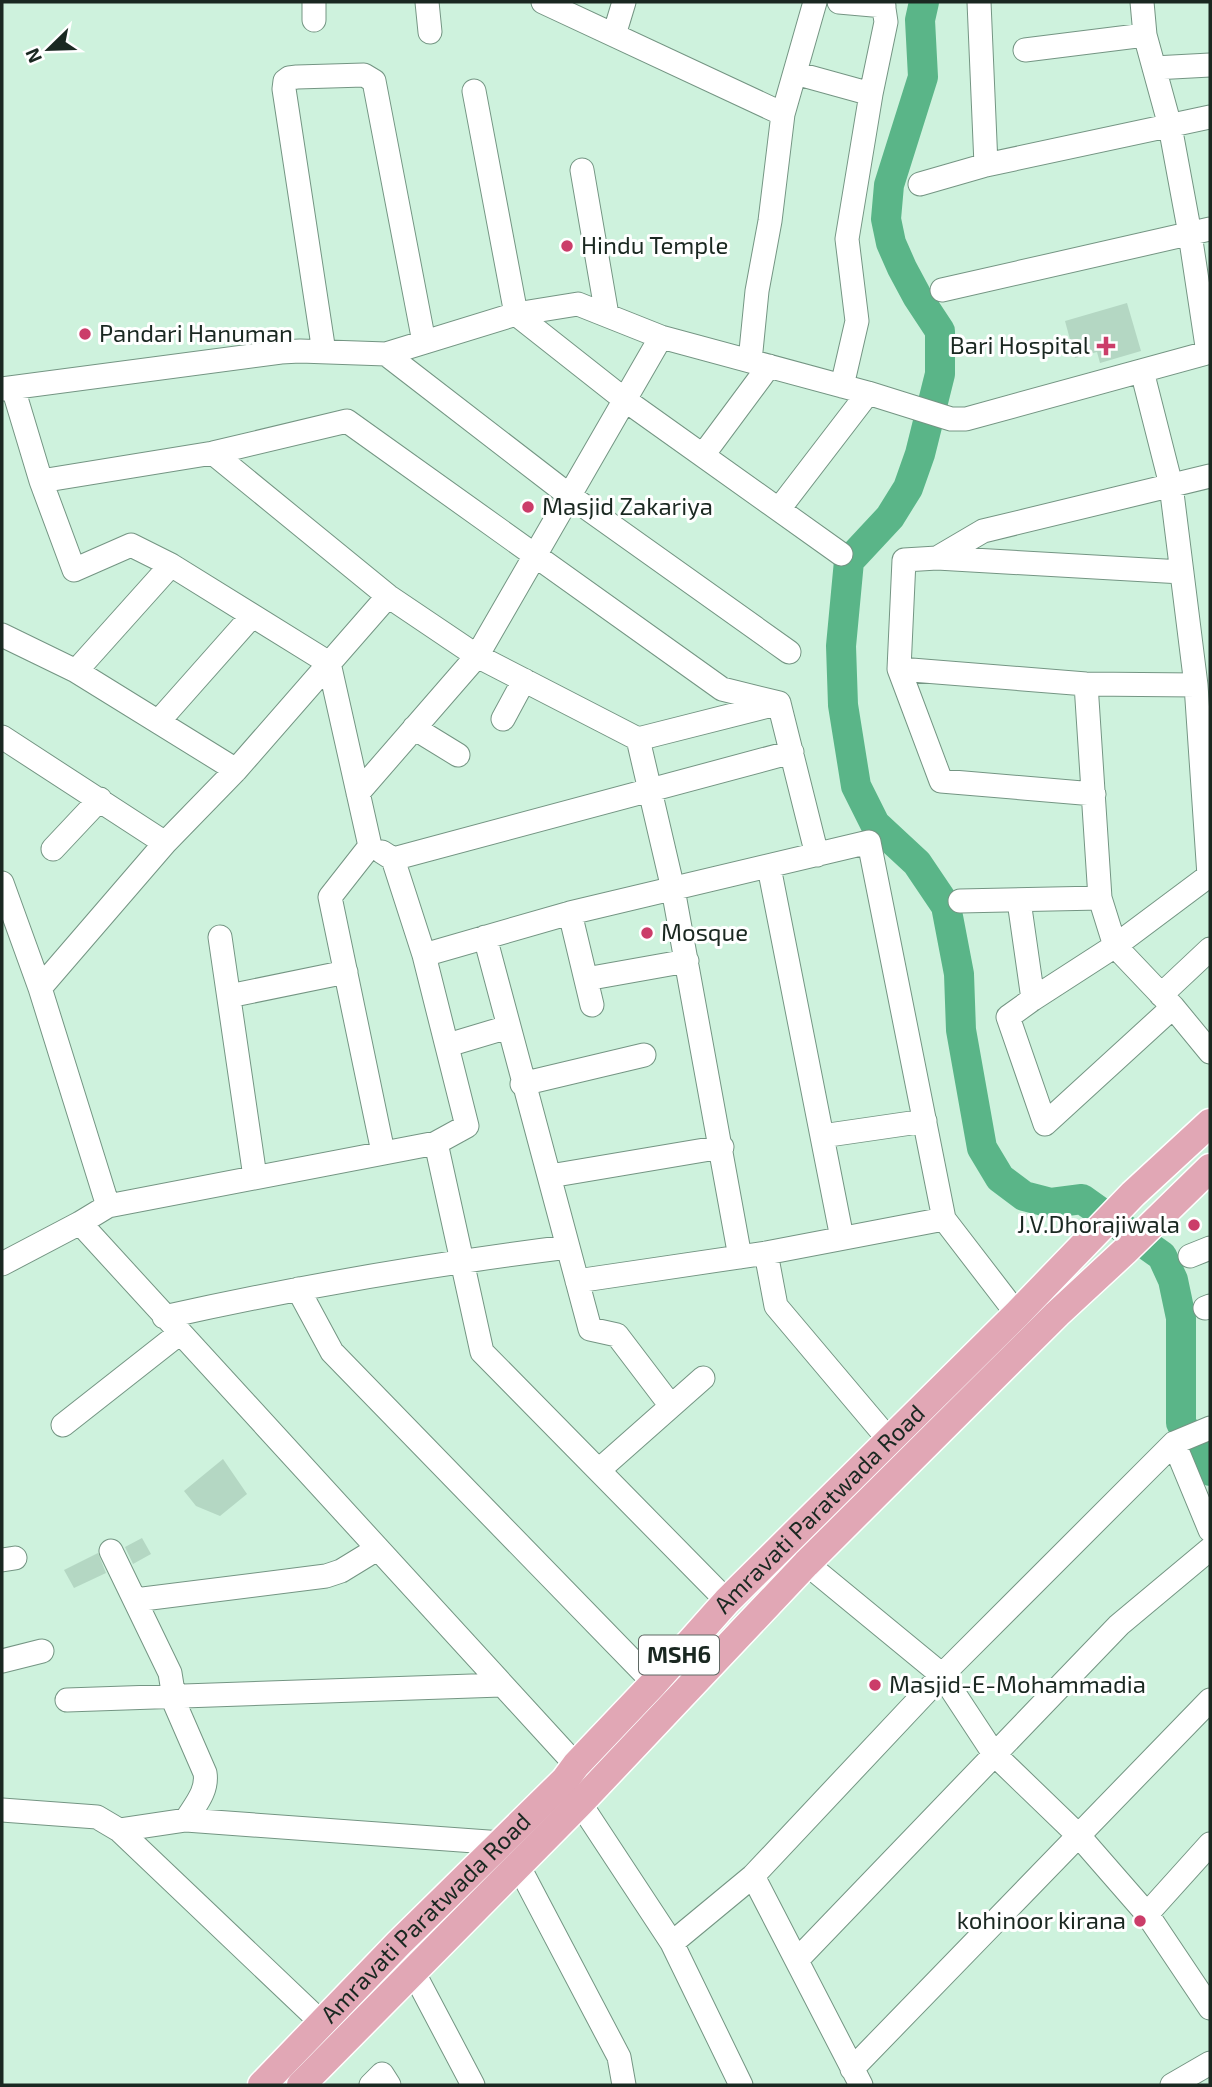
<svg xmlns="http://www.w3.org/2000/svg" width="1212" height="2087" font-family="'Exo 2',sans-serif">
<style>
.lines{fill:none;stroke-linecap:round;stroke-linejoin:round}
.river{stroke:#5ab588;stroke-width:30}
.building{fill:#b4d7c3}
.minor-casing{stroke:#749583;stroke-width:25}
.major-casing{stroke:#fff;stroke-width:31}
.minor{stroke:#fff;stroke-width:23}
.major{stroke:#e1a7b5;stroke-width:28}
.poi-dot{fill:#cb3d69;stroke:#fff;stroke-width:2.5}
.labels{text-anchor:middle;stroke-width:6;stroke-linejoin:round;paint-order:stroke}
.shield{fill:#fff;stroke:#5f6864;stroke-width:2}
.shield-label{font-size:23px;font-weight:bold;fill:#1a2821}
.poi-label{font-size:24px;fill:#1a2821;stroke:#fff;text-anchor:start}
.street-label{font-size:24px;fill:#1a2821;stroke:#fff}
</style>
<rect width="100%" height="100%" fill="#cef2dd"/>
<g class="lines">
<path class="river" d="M924,2L920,20L923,77L889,185L886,219L891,243L902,268L917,296L940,331V374L920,454L908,488L890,517L849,561L841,646L843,705L856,786L875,824L917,863L946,906L959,974L961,1030L982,1148L1000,1178L1024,1196L1051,1203L1082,1199L1162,1256L1173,1280L1181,1318V1423L1210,1471"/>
</g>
<path class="building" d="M1127,303L1141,351L1100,363L1097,352L1075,358L1065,321Z
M223,1459L247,1494L220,1516L196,1506L184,1491Z
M142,1538L151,1554L133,1564L125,1547Z
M98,1553L106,1573L74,1588L64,1570Z"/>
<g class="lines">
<defs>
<path id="minor" d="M314,2V20
M427,2L430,32
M543,2L783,114
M839,2L884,6
M979,2L986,165
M1142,2L1145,35L1170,126L1190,234L1208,353
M614,35L624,2
M1025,50L1145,35
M1154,68L1210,65
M795,73L871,94
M474,91L516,314L625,400L841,554
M582,170L607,315
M920,184L986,165L1210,117
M942,290L1210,229
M324,352L284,89L285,81L289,78L297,77L364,75L374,81L424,342
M386,354L570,496L789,652
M750,361L757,291L770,221L783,114L815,2
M1142,371L1171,485L1196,685L1209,876
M842,386L857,321L847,239L871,94L886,22L883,2
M13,388L41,481L74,570L131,545L171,565L329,663L370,846L330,897L383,1152
M2,389L281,352L300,351L386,354L516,314L578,304L661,337L868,393L951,419H966L1210,352
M213,453L388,596L477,656L638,739L673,889L740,1257
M703,455L769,366
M41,481L213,453L347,421L722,689L779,703
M779,509L868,393
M937,558L983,531L1210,476
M2,635L76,671L236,770
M899,669L1086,684L1196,685
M76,671L171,565
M1086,684L1100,898L1115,946L1173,1007L1210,1052
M779,703L817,855
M503,719L524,680
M158,722L252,616
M414,728L458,755
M2,737L165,843
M638,739L776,704
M358,793L477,656L661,337
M1094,794L941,781L899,669L904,560L937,558L1182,572
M53,849L100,799
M382,852L393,859L424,955L467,1126L436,1143
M393,859L792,752
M769,867L842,1238
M2,883L40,988L108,1206
M960,901L1100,898
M1019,901L1033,999
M570,913L592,1005
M220,937L255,1177
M485,937L590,1329L617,1335L671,1406
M424,955L570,913L869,842L944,1219L1017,1314
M586,979L687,961
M40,988L165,843L236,770L388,596
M1161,995L1210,949
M229,996L346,972
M1173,1007L1045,1124L1008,1017L1033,999L1115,946L1210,875
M448,1045L508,1027
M522,1084L644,1055
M822,1136L925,1121
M550,1176L722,1147
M80,1223L576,1765
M766,1253L776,1306L890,1441
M1190,1256L1210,1248
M2,1264L80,1223L108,1206L436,1143L482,1352L727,1601
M577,1281L766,1253L944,1219
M298,1289L332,1352L654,1683
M1205,1308L1210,1306
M164,1317C298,1287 432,1264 568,1247
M63,1425L180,1333
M1174,1443L1210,1530
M599,1470L703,1378
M784,1545L942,1675L994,1754L1079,1836L1147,1914L1210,2008
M111,1551L170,1673L175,1704L205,1773C208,1791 195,1805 186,1820
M2,1560L15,1558
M135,1600L326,1576L341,1571L377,1549
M2,1661L42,1651
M67,1700L501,1685
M572,1791L672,1943L741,2085
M2,1810L97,1817L119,1830L323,2024
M119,1830L186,1820L502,1843
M518,1865L619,2057L624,2085
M753,1876L861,2085
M1147,1914L1210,1844
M672,1943L753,1876L942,1675L1174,1443L1210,1428
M406,1958L473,2085
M797,1960L1119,1625L1210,1549
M852,2069L1210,1700
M371,2085L382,2074L389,2085
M1172,2085L1210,2063"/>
<g id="major">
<path id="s1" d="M262,2085L399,1943L565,1780L576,1765L654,1683L727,1601L1017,1314L1133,1194L1210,1123"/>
<path d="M301,2085L580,1803L806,1564L1057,1314L1125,1251L1210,1168"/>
</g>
</defs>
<use href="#minor" class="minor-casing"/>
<use href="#major" class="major-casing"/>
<use href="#minor" class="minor"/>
<use href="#major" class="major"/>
</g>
<g class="poi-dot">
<circle cx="567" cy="246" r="7"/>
<circle cx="85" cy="334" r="7"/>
<path d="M1102.5 335.5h7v7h7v7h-7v7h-7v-7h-7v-7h7z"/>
<circle cx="528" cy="507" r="7"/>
<circle cx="647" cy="933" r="7"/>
<circle cx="1194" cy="1225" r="7"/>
<circle cx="875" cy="1685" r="7"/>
<circle cx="1140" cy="1921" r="7"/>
</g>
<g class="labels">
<rect class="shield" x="639" y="1635.5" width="80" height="39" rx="5"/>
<g class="shield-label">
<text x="679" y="1663">MSH6</text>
</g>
<g class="poi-label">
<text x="581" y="254">Hindu Temple</text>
<text x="99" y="342">Pandari Hanuman</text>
<text x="1090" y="354" text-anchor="end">Bari Hospital</text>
<text x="542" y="515">Masjid Zakariya</text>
<text x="661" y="941">Mosque</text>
<text x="1180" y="1233" text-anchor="end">J.V.Dhorajiwala</text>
<text x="889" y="1693">Masjid-E-Mohammadia</text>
<text x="1126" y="1929" text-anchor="end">kohinoor kirana</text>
</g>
<g class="street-label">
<text dy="8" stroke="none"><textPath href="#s1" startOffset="802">Amravati Paratwada Road</textPath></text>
<text dy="8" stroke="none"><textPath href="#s1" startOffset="234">Amravati Paratwada Road</textPath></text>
</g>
</g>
<rect width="1212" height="2087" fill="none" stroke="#1a2821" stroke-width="7"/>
<g transform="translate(49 49) rotate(247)" stroke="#ffffff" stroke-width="5" paint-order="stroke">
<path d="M0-5L12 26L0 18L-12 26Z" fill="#1a2821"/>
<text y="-10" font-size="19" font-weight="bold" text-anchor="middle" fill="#1a2821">N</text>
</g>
</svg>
